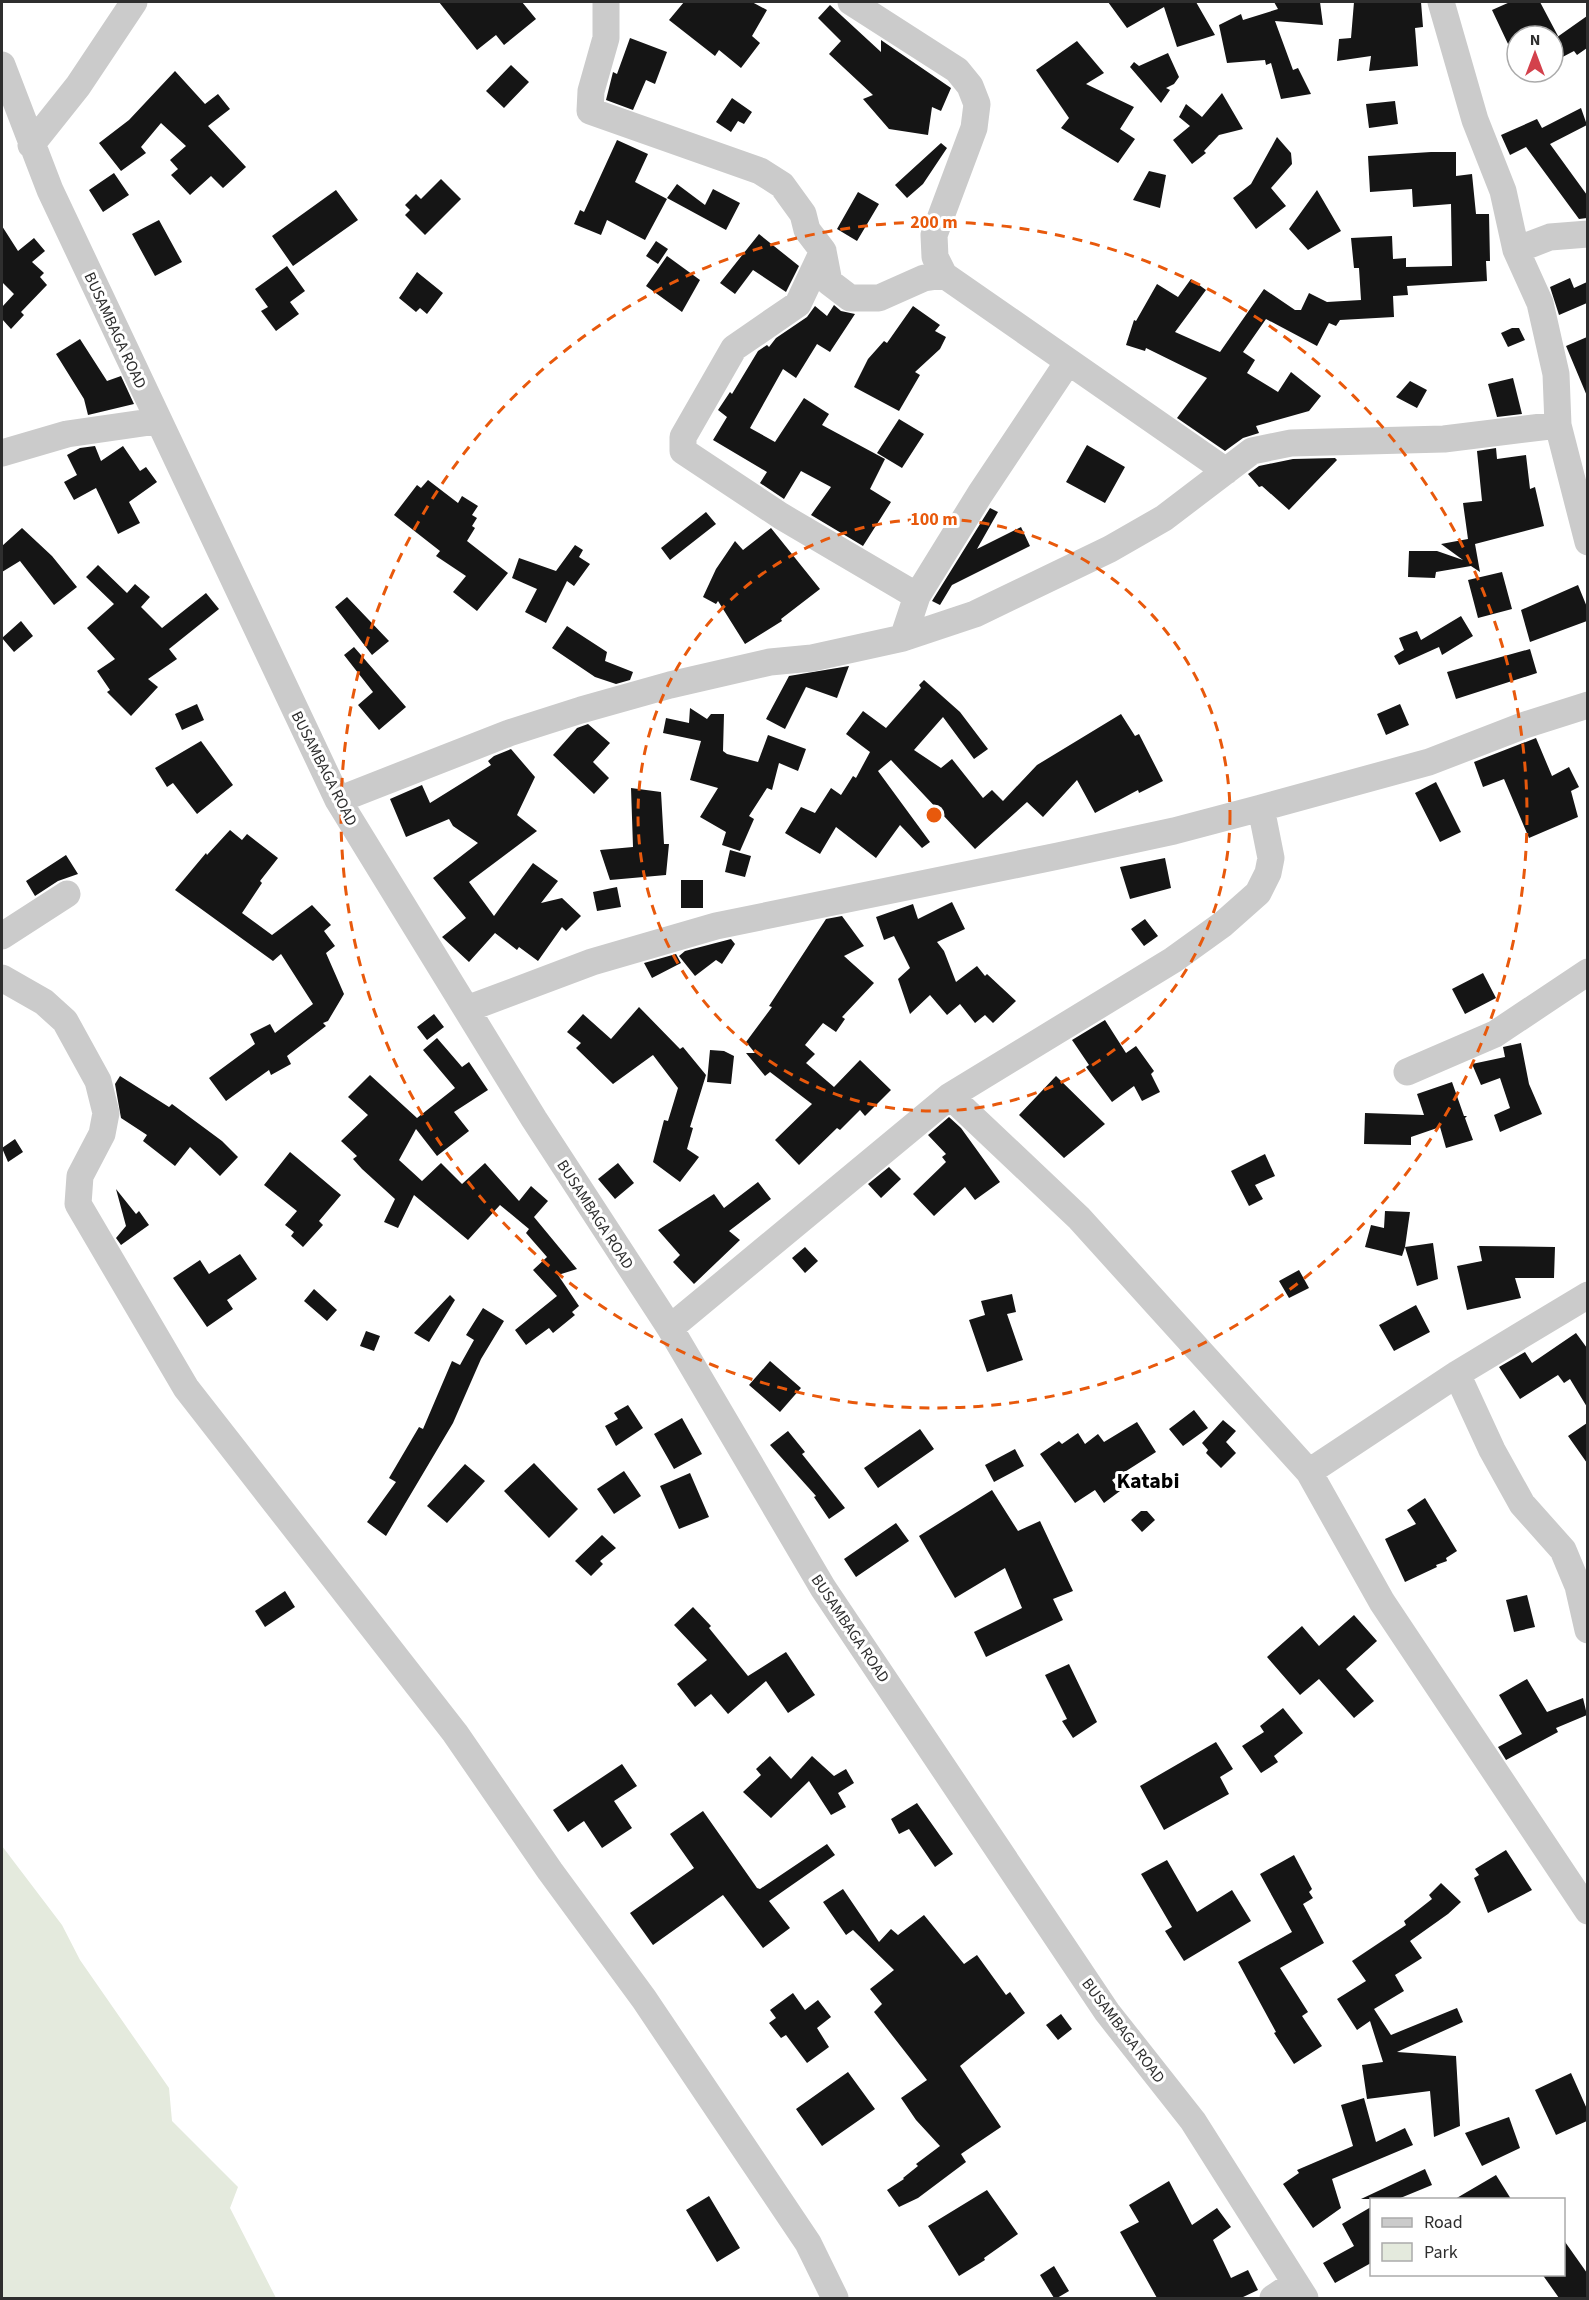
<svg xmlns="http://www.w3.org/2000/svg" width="1589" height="2300" font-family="'Source Sans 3',sans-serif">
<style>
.green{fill:#e4eadd}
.building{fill:#151515}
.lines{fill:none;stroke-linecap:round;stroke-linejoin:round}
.minor{stroke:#cbcbcb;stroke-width:27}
.ring{fill:none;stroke:#e8590c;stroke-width:3;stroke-dasharray:10 8}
.labels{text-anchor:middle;stroke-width:6;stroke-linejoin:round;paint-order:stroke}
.street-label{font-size:16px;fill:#2e2e2e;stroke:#fff}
.district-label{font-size:22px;font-weight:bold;fill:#000;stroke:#fff}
.centre{fill:#e8590c;stroke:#fff;stroke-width:3}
.ring-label{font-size:18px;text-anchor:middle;font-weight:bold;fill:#e8590c;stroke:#fff;stroke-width:6;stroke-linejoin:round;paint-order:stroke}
</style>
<rect width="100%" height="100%" fill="#fff"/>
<path class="green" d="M2,1846L62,1925L80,1960L169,2088L172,2121L238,2187L230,2208L276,2298H2Z"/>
<path class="building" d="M439,2H522L536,19L504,45L496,35L477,50Z
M684,2H752L767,10L752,36L760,43L741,68L719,50L715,56L669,20Z
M1108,2H1196L1215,35L1177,47L1164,7L1127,28Z
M1274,2H1320L1323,25L1275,21L1293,70L1298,68L1311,94L1281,99L1271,63L1266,65L1265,60L1227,63L1219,25L1241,14L1243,20L1278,9Z
M1354,2H1421L1423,27L1415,28L1418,66L1369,71L1371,56L1337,61L1339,39L1351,38Z
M1510,2H1540L1558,36H1517V63L1492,10Z
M830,5L881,52V40L951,88L941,111L932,107L928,135L889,129L863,99L873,95L829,54L841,41L818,18Z
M1587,16V48L1577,55L1574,51L1553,62V40Z
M630,38L667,52L655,84L646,80L633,110L606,100L613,72L617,74Z
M1077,41L1104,73L1086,84L1134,107L1120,129L1135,139L1118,163L1061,128L1069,118L1036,70Z
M1168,53L1179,77L1174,84L1166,88L1170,90L1161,103L1130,67L1134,62L1139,66Z
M511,65L529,82L504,108L486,91Z
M175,71L205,104L218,94L230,109L208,126L246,167L223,188L211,176L190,195L171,175L178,169L170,160L186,146L161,123L141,147L146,153L121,171L99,143L129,120Z
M1222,93L1243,129L1219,135L1204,151L1206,153L1192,164L1173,140L1190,126L1179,117L1186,104L1202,117Z
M732,98L752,112L744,124L738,121L731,132L716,122Z
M1395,101L1398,124L1369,128L1366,104Z
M1581,108L1587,125L1550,144L1587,195V218L1579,219L1526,147L1510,155L1501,135L1537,119L1542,128Z
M1277,137L1291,153L1292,164L1271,188L1286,206L1256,229L1233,198L1251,184Z
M617,140L648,154L635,182L667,199L645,240L607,220L601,235L574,224L580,210L584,212Z
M941,143L947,148L923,184L907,198L895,185Z
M1431,152H1456V176L1472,174L1476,214H1489L1490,261H1486L1487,281L1407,286L1408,295L1393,296L1394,317L1340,320L1336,326L1329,323L1317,346L1266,319L1243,352L1255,360L1247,373L1278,392L1291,372L1321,396L1309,411L1256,426L1259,433L1243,438L1225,451L1177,418L1207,378L1146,348L1145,351L1126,345L1134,320L1136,321L1157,284L1178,297L1191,279L1206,290L1175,332L1220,352L1264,289L1295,310H1301L1309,293L1327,302L1361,300L1359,268H1354L1351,238L1392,236L1393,259L1406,258V267L1452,266L1451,204L1413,207L1412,189L1370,192L1368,156Z
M1149,171L1166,175L1160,208L1133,200Z
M114,173L129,195L103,212L89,190Z
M441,179L461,199L425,235L405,215L410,210L405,205L416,194L421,199Z
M677,184L705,205L713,189L740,203L726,230L667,198Z
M336,190L358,220L293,266L272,236Z
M1317,190L1341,231L1308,250L1289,229Z
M858,192L879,204L857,241L837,229Z
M159,220L182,262L155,276L132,234Z
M2,226L18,251L34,238L45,251L32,262L44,273L40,277L47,285L21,312L24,315L11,329L2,319V307L14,294L2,282Z
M759,234L799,266L786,292L753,270L735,294L720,283Z
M656,241L668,249L658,264L646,256Z
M667,256L700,280L682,312L646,286Z
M287,266L305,291L290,302L299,314L276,331L261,311L268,307L255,289Z
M417,272L443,293L427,314L420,308L416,312L399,298Z
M1570,278L1574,288L1587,282V303L1559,315L1550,287Z
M834,305L841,311L855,314L830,352L817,344L796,378L783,369L750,428L775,442L804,398L829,414L822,425L885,459L870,489L891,502L863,546L811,515L831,487L801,471L784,499L760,483L767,472L713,440L727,417L718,410L730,392L732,394L758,351L767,345L769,347L776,338L807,317L815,306L827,316Z
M913,306L940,325L935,331L946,337L940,349L915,372L920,375L899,411L854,387L868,359L884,341L887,343Z
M1512,328H1519L1525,340L1508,347L1501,333Z
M1587,337V396L1566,346Z
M80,339L107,381L121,376L134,404L88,415L84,399L56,354Z
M1513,378L1522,414L1497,417L1488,384Z
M1410,381L1427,390L1417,408L1396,397Z
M899,419L924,434L902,468L877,453Z
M1087,445L1125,467L1105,503L1066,482Z
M95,446L101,461L123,446L140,471L146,467L157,482L129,502L140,523L118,534L96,488L74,500L64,482L77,475L67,455L80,448Z
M1496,448L1497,459L1526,455L1530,489L1535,487L1544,526L1475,544L1480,572L1471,566L1436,572L1435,578L1408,577L1409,551H1437L1463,560L1441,544L1468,539L1463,503L1482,501L1477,451Z
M1335,458L1337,460L1289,510L1262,486L1259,487L1248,474L1259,466L1293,459Z
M428,480L458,503L462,496L478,506L472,515L477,518L472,526L475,528L467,541L508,573L477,611L453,592L466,576L436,556L440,551L394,515L417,485L421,488Z
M990,508L998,512L977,549L1021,527L1030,546L952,585L940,605L932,601Z
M706,512L716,524L670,560L661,548Z
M22,528L52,556L77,587L54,605L20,561L2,572V546Z
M771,528L820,589L781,619L782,621L745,644L718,601L716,604L703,597L716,569L735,541L743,550Z
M575,545L583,550L579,557L590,564L574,586L567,581L546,623L525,612L537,589L512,578L519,558L556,571Z
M98,565L127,593L135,584L150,597L141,607L162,628L206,593L219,609L169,649L177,659L148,679L158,687L131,716L107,692L110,690L97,671L115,659L87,628L114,604L86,577Z
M1502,572L1512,609L1478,618L1468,580Z
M1578,585L1587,607V621L1530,642L1521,610Z
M347,597L389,641L372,655L335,607Z
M1461,616L1473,636L1442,655L1439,647L1399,665L1394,656L1404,650L1399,638L1417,631L1421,640Z
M21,621L33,636L14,652L2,638Z
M567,626L607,652L605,661L633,672L630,680L616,684L595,677L552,648Z
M354,647L406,707L379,730L358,705L373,692L344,655Z
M1530,649L1537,673L1456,699L1447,672Z
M849,666L837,698L806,687L785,729L766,719L789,676Z
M924,680L960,712L988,749L974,759L943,717L914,750L941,768L952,759L983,798L992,790L1003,801L1037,765L1121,714L1135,736L1139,734L1163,781L1139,793L1138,790L1095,813L1077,780L1043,817L1027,802L975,849L891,760L878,771L930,842L922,848L900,825L876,858L836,827L820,854L785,833L801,807L815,813L831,788L841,795L853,776L856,778L870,752L846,734L863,711L886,728L921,688L919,685Z
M197,704L204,720L182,730L175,714Z
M1400,704L1409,725L1386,735L1377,714Z
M690,708L707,719L711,714H724L723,751L727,754L758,762L768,735L806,749L798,771L779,763L772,790L767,788L749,816L754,819L740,851L722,845L726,832L700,817L718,788L690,780L701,741L663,733L666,718L689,723Z
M588,724L610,743L593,762L609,778L594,794L553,755L577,728Z
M1536,738L1552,776L1569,767L1579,787L1571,791L1578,817L1529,838L1504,779L1483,787L1474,762Z
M201,741L233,785L197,814L173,783L167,787L155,768Z
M511,749L535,777L517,815L537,831L469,882L494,916L533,863L558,881L541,903L562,898L581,916L566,931L562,927L538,961L519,947L517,950L495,933L469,962L442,937L466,918L433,878L478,843L453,826L449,819L406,837L390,799L422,785L430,803L491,765L488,761L494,756Z
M1436,782L1461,832L1440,842L1415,793Z
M631,788L661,792L664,844H669L666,875L610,880L600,850L633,847Z
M230,830L242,840L247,834L278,858L260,881L262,883L242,913L272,935L312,905L331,925L324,931L335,946L326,953L344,994L328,1021L323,1023L326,1026L287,1056L291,1064L271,1075L269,1070L226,1101L209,1078L255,1044L250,1034L270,1024L275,1033L313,1004L281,954L273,961L175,890L206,853L207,855Z
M730,850L751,856L745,877L725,872Z
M66,855L78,874L58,881L35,896L26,881Z
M1165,858L1171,888L1130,899L1120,867Z
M681,880H703V908H681Z
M617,887L621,907L597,911L593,892Z
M952,902L965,929L937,942L944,951L956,982L977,966L985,976L987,974L1016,1001L993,1023L985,1015L975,1023L960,1004L947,1015L930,995L910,1014L898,979L910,968L894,936L884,940L876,917L913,904L918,919Z
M842,916L864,946L844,956L874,983L842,1017L845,1019L836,1032L823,1023L805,1045L815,1054L806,1063L834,1087L860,1060L891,1090L865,1116L860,1110L840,1130L837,1128L799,1165L775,1140L812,1104L770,1072L765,1076L746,1053H755L746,1042L772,1007L769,1006L826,919Z
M1145,919L1158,936L1144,946L1131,929Z
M731,939L735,944L722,964L716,960L695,976L679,956L685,951Z
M676,954L681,963L652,978L644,963Z
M1483,973L1496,998L1465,1014L1452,989Z
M639,1007L680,1049L683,1047L706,1075L690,1127L693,1128L687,1149L699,1157L680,1182L653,1162L664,1120L668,1121L678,1088L653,1055L613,1084L576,1048L581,1043L567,1032L583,1014L611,1039Z
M434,1014L444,1027L427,1040L417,1027Z
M1105,1020L1126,1053L1136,1046L1154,1071L1151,1074L1160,1092L1142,1101L1134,1086L1112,1102L1086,1067L1089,1065L1072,1040Z
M437,1038L462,1067L469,1062L488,1090L454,1112L469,1131L437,1156L416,1129L399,1160L422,1181L441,1163L462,1184L485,1163L519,1201L531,1186L548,1201L534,1217L577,1269L558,1275L579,1306L572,1312L575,1315L553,1333L549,1328L526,1345L515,1330L557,1296L533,1270L547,1257L526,1233L529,1229L500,1205L468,1240L414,1195L398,1228L384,1222L395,1199L362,1169L353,1159L357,1156L341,1141L368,1115L348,1097L370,1075L417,1118L455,1088L423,1050Z
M1521,1043L1529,1084L1542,1114L1500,1132L1494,1115L1510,1108L1500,1078L1481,1085L1472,1064L1505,1057L1503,1047Z
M710,1050L724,1051L734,1056L731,1084L707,1082Z
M120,1076L169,1107L172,1104L222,1141L238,1157L220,1176L190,1147L175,1166L143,1141L147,1135L121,1118L115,1084Z
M1056,1076L1105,1124L1064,1158L1019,1115Z
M1452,1082L1464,1116H1467L1465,1118L1473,1140L1446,1148L1440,1127L1411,1137V1145L1364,1144L1365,1113L1424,1115L1417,1094Z
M949,1117L961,1128L1000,1182L975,1200L965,1187L934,1216L913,1194L946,1162L942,1157L946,1154L928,1135Z
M15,1139L23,1152L8,1162L2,1148Z
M290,1152L341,1195L319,1221L323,1225L303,1247L291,1236L294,1232L285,1225L297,1211L264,1185Z
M1265,1154L1275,1176L1255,1185L1263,1199L1249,1206L1231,1171Z
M618,1163L634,1183L615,1199L598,1179Z
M889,1167L901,1179L881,1198L868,1184Z
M758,1182L771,1199L729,1231L740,1240L694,1284L673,1262L680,1255L658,1230L714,1194L724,1208Z
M116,1189L136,1214L139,1211L149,1225L121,1245L116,1238L126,1226Z
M1385,1211L1410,1212L1405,1247L1433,1243L1438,1279L1417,1286L1405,1247L1402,1256L1365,1247L1371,1225L1384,1228Z
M1479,1246L1555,1247L1554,1278H1515L1521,1298L1467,1310L1457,1266L1482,1261Z
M805,1247L818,1261L805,1273L792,1258Z
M240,1254L257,1279L227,1300L233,1309L207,1327L173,1278L200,1260L209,1274Z
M1299,1270L1309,1288L1289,1298L1279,1281Z
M314,1289L337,1310L327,1321L304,1301Z
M1012,1294L1016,1312L1007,1314L1023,1360L987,1372L969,1320L985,1315L981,1301Z
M450,1295L455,1300L429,1342L414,1333Z
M1416,1305L1430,1332L1394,1351L1379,1325Z
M483,1308L504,1321L481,1359L453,1423L386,1536L367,1522L396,1482L389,1478L419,1427L423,1429L452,1361L460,1365L474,1340L466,1335Z
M366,1331L380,1336L374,1351L360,1346Z
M1576,1333L1587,1348V1407L1570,1379L1564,1383L1558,1375L1520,1399L1499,1367L1525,1352L1532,1363Z
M770,1361L801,1388L780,1412L749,1385Z
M628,1405L643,1428L616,1446L605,1426L618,1419L614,1413Z
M1194,1410L1208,1428L1183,1446L1169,1429Z
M682,1418L702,1454L674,1469L654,1434Z
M1223,1420L1236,1431L1226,1442L1236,1453L1221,1468L1206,1453L1208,1450L1202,1443Z
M1137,1422L1156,1452L1112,1480L1120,1491L1104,1503L1095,1490L1075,1503L1040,1454L1059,1441L1062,1444L1078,1433L1085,1444L1098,1434L1104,1442Z
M1587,1423V1463L1568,1436Z
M920,1429L934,1449L878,1488L864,1468Z
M788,1431L805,1452L802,1454L845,1508L829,1519L814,1497L816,1496L770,1445Z
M1015,1449L1024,1466L994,1482L985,1465Z
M534,1463L578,1509L549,1538L504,1491Z
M465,1464L485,1481L447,1523L427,1506Z
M624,1471L641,1496L614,1514L597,1489Z
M690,1473L709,1517L679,1529L660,1486Z
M992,1490L1018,1531L1040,1521L1073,1591L1053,1599L1063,1620L986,1657L974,1632L1022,1608L1005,1568L955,1598L919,1536Z
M1425,1498L1457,1551L1446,1558L1447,1561L1436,1565L1437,1567L1405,1582L1385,1539L1416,1524L1407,1510Z
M1141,1511H1147L1155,1520L1142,1532L1131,1520Z
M896,1523L909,1541L856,1577L844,1559Z
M602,1535L616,1548L600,1561L603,1564L591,1576L575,1561Z
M285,1591L295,1607L265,1627L255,1611Z
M1527,1595L1535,1627L1514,1632L1506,1600Z
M693,1607L711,1626L709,1628L748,1676L786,1652L815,1695L788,1713L766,1681L728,1714L711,1694L695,1707L677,1684L707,1660L674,1625Z
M1354,1615L1377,1641L1346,1669L1374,1701L1354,1718L1319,1679L1300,1695L1267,1657L1302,1626L1319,1646Z
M1069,1664L1097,1722L1073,1738L1062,1721L1067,1719L1045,1675Z
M1527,1679L1547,1712L1583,1698L1587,1715L1556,1728L1558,1732L1506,1760L1498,1747L1522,1734L1499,1695Z
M1283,1708L1303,1733L1274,1756L1278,1762L1261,1773L1242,1746L1264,1732L1260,1726Z
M1216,1742L1233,1769L1220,1777L1229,1794L1164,1830L1140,1786Z
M770,1756L791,1779L812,1756L834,1776L846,1769L854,1783L838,1793L846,1807L831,1815L809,1781L771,1818L743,1792L761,1775L756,1769Z
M622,1764L637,1786L614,1801L632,1828L602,1848L584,1821L568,1832L553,1810Z
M917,1803L953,1854L935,1867L909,1829L899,1834L891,1819Z
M703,1811L757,1888L760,1889L827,1844L835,1855L769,1901L790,1928L763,1948L723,1895L653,1945L630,1913L694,1868L670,1834Z
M1506,1850L1532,1890L1488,1913L1474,1878L1479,1875L1475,1869Z
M1294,1855L1312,1889L1309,1892L1313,1898L1303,1904L1324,1943L1280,1968L1308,2012L1302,2016L1322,2046L1294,2064L1274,2033L1276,2032L1238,1962L1292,1932L1260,1874Z
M1167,1860L1197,1912L1232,1890L1251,1921L1184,1961L1165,1931L1172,1927L1141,1874Z
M1441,1883L1461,1902L1448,1914L1410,1941L1422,1958L1395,1975L1404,1991L1374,2009L1391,2035L1457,2008L1463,2022L1397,2052L1456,2056L1460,2126L1434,2137L1430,2091L1367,2099L1362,2065L1383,2062L1370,2021L1357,2030L1337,1999L1366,1981L1352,1961L1406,1925L1404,1921L1432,1899L1429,1895Z
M843,1889L879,1942L891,1929L898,1935L924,1915L964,1964L977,1955L1006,1995L1010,1992L1025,2013L960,2066L1001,2127L961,2154L966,2162L918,2198L899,2207L887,2190L904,2179L903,2178L918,2166L916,2164L940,2146L916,2120L901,2098L927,2080L874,2012L882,2004L870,1989L894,1970L853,1930L846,1935L823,1902Z
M793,1993L805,2010L818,2000L831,2017L817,2028L829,2047L807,2063L786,2035L781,2038L769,2023L776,2018L770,2010Z
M1061,2014L1072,2029L1058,2040L1046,2025Z
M848,2072L875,2109L822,2146L796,2109Z
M1571,2073L1587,2109V2121L1556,2135L1535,2090Z
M1364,2098L1376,2142L1405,2128L1413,2145L1332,2179L1341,2208L1313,2228L1283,2184L1299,2173L1297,2170L1353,2146L1341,2105Z
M1509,2117L1520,2148L1482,2166L1465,2133Z
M1425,2169L1432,2185L1398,2199H1361Z
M1496,2175L1511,2199H1455Z
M1169,2181L1192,2225L1217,2208L1231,2227L1213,2240L1231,2278L1248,2270L1258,2290L1241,2298H1157L1120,2232L1139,2222L1129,2205Z
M987,2190L1018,2234L984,2258L985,2260L959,2276L928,2226Z
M709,2196L740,2248L717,2262L686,2210Z
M1371,2207V2263L1335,2283L1323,2263L1354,2246L1342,2224Z
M1563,2239L1587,2273V2298H1559L1542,2274H1563Z
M1054,2266L1069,2291L1057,2298H1054L1040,2275Z"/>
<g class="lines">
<path class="minor" d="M606,2V38L591,91L590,111L760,171L782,185L803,214L807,230L823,251L798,304L734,348L683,437V451L781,516L917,596
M851,2L957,70L970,86L977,104L974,128L934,235L935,257L944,275L1226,471
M1441,2L1475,120L1503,191L1516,250L1540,303L1556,374L1558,425L1588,542
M2,65L50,190L338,800L534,1119L670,1328L823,1588L1107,2012L1193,2121L1305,2298
M31,145L78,86L134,2
M1516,250L1550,237L1588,234
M823,251L829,282L850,298H879L924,278L944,275
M2,453L67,434L157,421
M903,638L917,596L980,494L1068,362
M338,800L509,733L581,710L670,685L770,662L812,658L903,638L975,614L1110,549L1164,518L1252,451L1291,443L1444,439L1558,425
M2,936L67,894
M2,978L44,1002L65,1021L98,1081L106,1113L102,1134L80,1176L78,1204L186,1388L455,1733L550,1871L644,1999L808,2243L835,2298
M467,1009L592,962L716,926L1058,856L1174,831L1261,808
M1407,1072L1495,1034L1588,972
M950,1096L1079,1218L1309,1472L1382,1602L1588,1911
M670,1328L950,1096L1173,960L1223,924L1258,893L1268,873L1271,858L1261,808L1429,762L1522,726L1588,705
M1457,1374L1492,1450L1522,1504L1563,1550L1578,1586L1588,1630
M1309,1472L1457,1374L1588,1295
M1273,2298L1294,2284"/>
</g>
<g class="ring">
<circle cx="934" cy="815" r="296"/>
<circle cx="934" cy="815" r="593"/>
</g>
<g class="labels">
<g class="street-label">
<text transform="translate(116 330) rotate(65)" y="6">BUSAMBAGA ROAD</text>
<text transform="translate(325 768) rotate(63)" y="6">BUSAMBAGA ROAD</text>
<text transform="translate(596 1214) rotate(57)" y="6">BUSAMBAGA ROAD</text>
<text transform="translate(851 1628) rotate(56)" y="6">BUSAMBAGA ROAD</text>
<text transform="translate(1124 2030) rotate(53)" y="6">BUSAMBAGA ROAD</text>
</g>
<g class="district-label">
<text x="1148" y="1488">Katabi</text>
</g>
</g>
<circle cx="934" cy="815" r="9" class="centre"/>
<g class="ring-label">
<text x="934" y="228">200 m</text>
<text x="934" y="525">100 m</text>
</g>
<rect width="1589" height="2300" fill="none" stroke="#2e2e2e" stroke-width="6"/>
<rect x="1370" y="2198" width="195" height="78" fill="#ffffff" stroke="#ababab" stroke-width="1.5"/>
<rect x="1382" y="2218" width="30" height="9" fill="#cbcbcb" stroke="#ababab" stroke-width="1.5"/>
<text x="1424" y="2228" font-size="18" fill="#2e2e2e">Road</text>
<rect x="1382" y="2243" width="30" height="18" fill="#e4eadd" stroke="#ababab" stroke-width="1.5"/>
<text x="1424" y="2258" font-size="18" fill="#2e2e2e">Park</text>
<g transform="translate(1535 54)"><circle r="28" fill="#ffffff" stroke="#ababab" stroke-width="1.5"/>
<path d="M0-4.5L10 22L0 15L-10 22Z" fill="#d3414c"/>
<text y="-9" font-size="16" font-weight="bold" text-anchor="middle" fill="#2e2e2e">N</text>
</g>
</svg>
